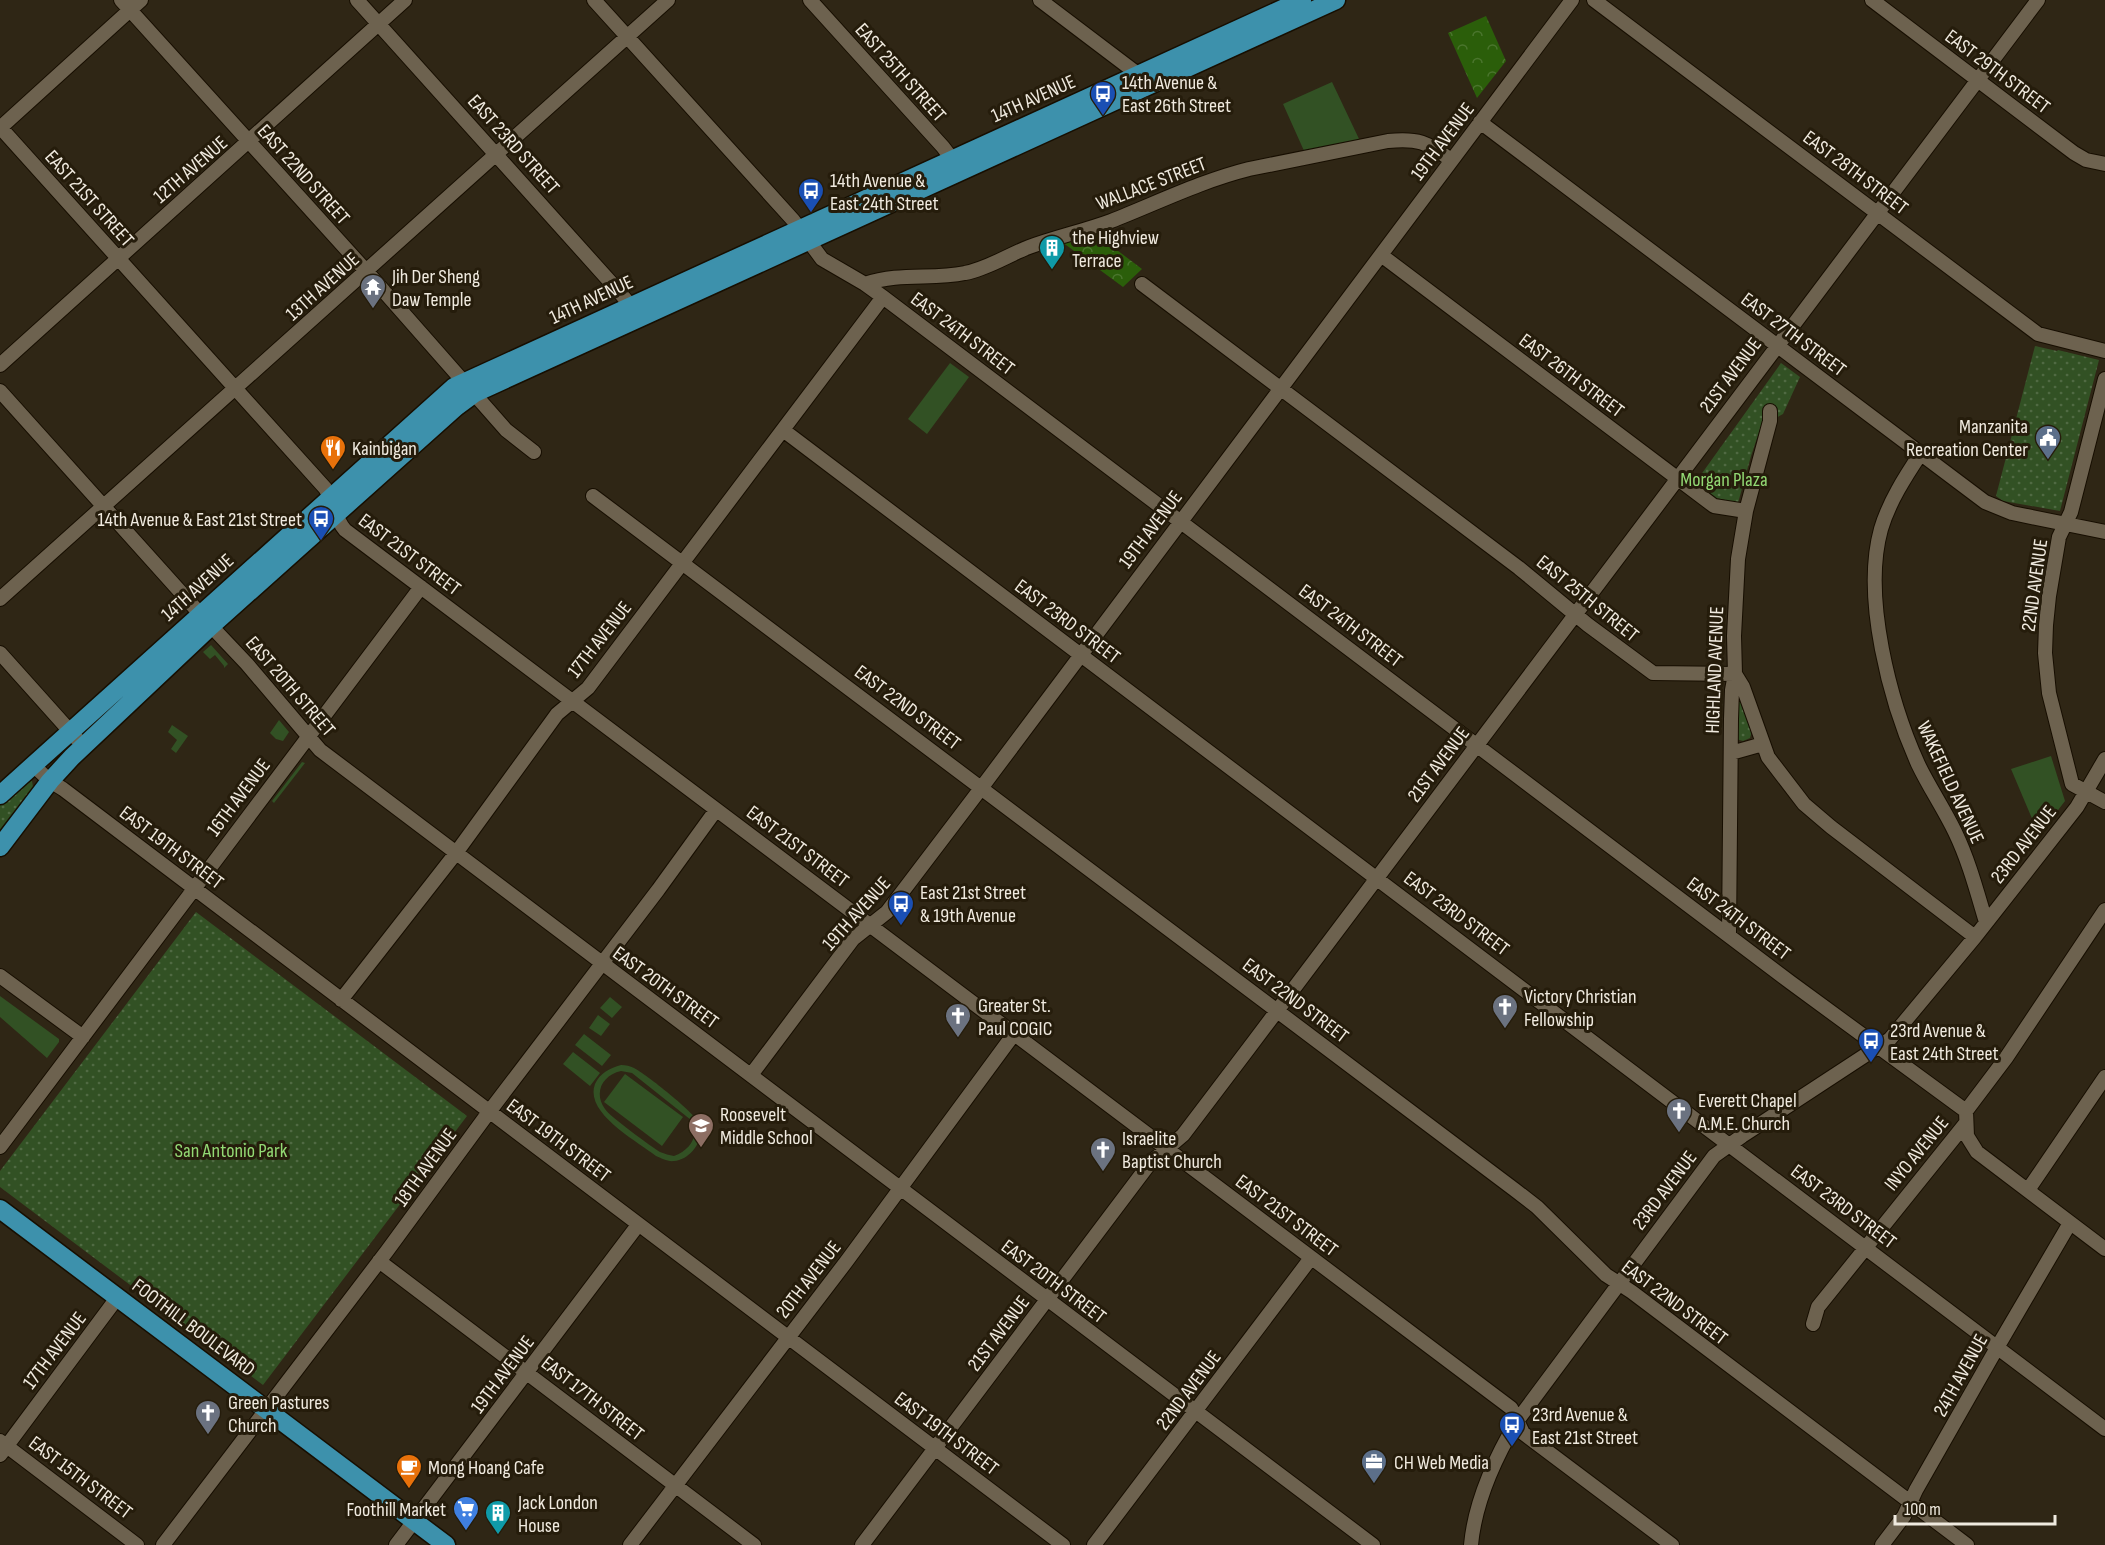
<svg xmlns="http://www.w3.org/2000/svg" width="2105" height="1545" font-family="'Sofia Sans Condensed',sans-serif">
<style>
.green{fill:#325124;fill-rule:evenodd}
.forest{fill:url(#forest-crowns)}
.park{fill:url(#park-dots)}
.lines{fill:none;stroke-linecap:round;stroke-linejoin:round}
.minor-casing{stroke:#170e01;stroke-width:16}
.major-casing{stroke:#170e01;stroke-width:21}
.minor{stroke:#6d624f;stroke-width:14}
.major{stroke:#3d91ac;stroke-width:18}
.labels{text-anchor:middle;stroke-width:6;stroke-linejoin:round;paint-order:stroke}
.street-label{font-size:20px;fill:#f0eadf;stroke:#251c0b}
.poi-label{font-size:20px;fill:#f0eadf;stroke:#251c0b;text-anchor:start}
.park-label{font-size:20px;fill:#93da74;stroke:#251c0b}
</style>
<defs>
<pattern id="forest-crowns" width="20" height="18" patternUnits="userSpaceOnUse" patternTransform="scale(1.5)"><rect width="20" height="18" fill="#2b5e0a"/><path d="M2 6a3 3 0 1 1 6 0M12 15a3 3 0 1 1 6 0" fill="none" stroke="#4a752d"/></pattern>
<pattern id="park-dots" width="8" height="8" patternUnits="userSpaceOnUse" patternTransform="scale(1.5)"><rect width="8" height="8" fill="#325124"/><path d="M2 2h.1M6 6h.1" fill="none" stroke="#506a43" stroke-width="1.8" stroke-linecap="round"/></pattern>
</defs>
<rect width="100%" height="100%" fill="#2f2615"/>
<path class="green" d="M1332,82L1360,141L1305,153L1283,104Z
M950,363L969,377L927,434L908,419Z
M211,645L228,664L224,668V666L215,655L210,659L203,652Z
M279,720L289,732L283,741L276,739L270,733Z
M172,725L188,736L176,753L171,749L177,740L168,732Z
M2051,756L2065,801L2039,835L2011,769Z
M302,762L305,763L274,803L272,801Z
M0,996L59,1039V1042L47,1058L0,1017Z
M610,997L622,1007L612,1018L600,1008Z
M598,1015L610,1024L601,1036L589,1028Z
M584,1034L611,1055L602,1066L575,1045Z
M573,1052L600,1073L590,1086L563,1064Z
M621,1065C626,1065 630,1066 634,1068C646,1074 695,1113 699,1123C706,1138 691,1160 674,1161C668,1162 661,1158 656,1156C637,1141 584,1113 595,1084C600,1073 610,1068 621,1065ZM621,1071L632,1073L691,1120C700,1136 690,1150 674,1156C669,1155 665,1154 660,1152C652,1147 609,1116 605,1109C593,1092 603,1075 621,1071Z
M625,1074L683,1117L662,1146L604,1102Z"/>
<path class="forest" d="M1486,16L1506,61L1477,98L1448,33Z
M1093,232L1142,269L1123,287L1062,242Z"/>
<path class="park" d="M2035,346L2057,351L2058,350L2099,360L2060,511L2003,501L1996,496Z
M1781,363L1800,377L1783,414L1761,426L1751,456L1738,503L1716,498L1695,483Z
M1739,690L1752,731L1750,738L1743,741L1736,739Z
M29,780L32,781L33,787L0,831V803Z
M196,912L467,1116L263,1385L0,1187V1171Z"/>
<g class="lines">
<defs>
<path id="minor" d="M121,0L367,272L506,430L534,452
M357,0L622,295L635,312
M594,0L793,220L822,259L865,284L883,297L1790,982L1966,1111L1967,1136L1977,1152L2105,1249
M810,0L943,147L958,167
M1040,0L1139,75L1142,80
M1594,0L2038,334L2105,351
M1872,0L2074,153L2086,160L2105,164
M1480,122L1985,502L2012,513L2105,532
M0,127L325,488C334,501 334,518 345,530L1511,1408L1523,1433L1672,1545
M0,128L141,0
M1381,255L1714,506L1746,511
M865,284C901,272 931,280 965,273C987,269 1008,255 1029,247C1056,237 1084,231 1111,221C1157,203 1201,181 1249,169L1388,141C1418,138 1427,142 1451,160
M1142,284L1519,568L1588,625L1653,673L1735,674
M0,365L405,0
M2105,379L2071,512L2059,537L2049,596L2046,625L2045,653L2049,693L2072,784L2105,802
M0,391L211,626L247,664L320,750L1373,1545
M783,430L2105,1429
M1921,453C1905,477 1889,502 1881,529C1862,597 1890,702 1918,764C1929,787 1944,809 1955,832C1969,861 1977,892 1986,922
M593,496L1515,1190L1537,1207L1606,1275L1632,1292L1967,1545
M0,599L668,0
M0,653L77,739
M1735,674L1743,687L1768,757L1804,804L1831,827L1975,937
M1731,753L1763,744
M33,765L50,781L63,789L1063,1545
M1729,934L1731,719L1732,690L1735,674L1734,636L1738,559L1746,511L1770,421V411
M0,976L83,1037
M341,1000L456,853L557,714L588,688L883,297
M751,1075L853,939L887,912L982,787L1572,0
M1966,1111L2006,1058L2105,910
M0,1147L421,587
M2028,1190L2105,1077
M379,1261L754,1545
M1813,1324L1818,1307L1966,1123
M0,1441L137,1545
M0,1455L117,1298
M163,1545L387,1251L489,1112L658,890L716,810
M396,1545L638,1225
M630,1545L846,1262L1014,1034
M862,1545L1150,1163L1183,1135L1249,1048L2038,0
M1094,1545L1311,1258
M1471,1545C1475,1501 1495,1458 1517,1421L1714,1156L1742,1136L1890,1039L1975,937L2077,807L2105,759
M1882,1545L1904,1516L1916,1490L1998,1346L2070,1223"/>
<path id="major" d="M0,795L454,387L1302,0
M0,847L50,781L72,757L211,626L456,407L475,393L1336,0
M0,1209L446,1545"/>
</defs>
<use href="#minor" class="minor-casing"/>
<use href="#major" class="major-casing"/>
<use href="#minor" class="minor"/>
<use href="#major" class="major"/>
</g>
<defs>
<symbol id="bus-pin" viewBox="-11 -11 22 30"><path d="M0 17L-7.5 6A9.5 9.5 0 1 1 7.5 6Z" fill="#1a4fb4" stroke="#251c0b"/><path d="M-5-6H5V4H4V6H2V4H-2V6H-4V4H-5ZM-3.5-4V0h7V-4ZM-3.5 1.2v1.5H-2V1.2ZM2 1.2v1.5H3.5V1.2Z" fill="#fff"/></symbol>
<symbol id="building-pin" viewBox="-11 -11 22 30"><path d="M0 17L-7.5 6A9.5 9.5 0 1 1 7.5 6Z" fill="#0f9aa8" stroke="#251c0b"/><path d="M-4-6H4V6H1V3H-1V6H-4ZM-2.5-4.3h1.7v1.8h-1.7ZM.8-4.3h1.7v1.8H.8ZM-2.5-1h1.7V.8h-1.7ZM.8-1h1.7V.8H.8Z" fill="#fff"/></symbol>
<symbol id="temple-pin" viewBox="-11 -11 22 30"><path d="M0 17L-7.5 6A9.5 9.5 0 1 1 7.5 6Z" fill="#6b7280" stroke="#251c0b"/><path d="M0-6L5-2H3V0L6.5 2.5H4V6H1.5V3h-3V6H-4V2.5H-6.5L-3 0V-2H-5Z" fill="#fff"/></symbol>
<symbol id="civic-pin" viewBox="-11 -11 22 30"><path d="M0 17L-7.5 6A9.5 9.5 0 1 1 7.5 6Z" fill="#5c6f8a" stroke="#251c0b"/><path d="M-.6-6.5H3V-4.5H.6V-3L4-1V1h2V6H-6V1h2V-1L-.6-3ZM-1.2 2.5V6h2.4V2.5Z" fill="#fff"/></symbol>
<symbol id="restaurant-pin" viewBox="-11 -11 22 30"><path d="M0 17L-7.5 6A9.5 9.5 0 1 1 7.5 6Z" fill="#e8710a" stroke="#251c0b"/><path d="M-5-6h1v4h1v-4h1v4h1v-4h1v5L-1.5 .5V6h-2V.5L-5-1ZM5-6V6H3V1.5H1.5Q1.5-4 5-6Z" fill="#fff"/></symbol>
<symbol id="church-pin" viewBox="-11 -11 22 30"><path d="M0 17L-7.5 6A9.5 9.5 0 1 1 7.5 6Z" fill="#6b7280" stroke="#251c0b"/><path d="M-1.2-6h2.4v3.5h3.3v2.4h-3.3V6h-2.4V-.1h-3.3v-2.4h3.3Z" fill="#fff"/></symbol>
<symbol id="school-pin" viewBox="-11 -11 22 30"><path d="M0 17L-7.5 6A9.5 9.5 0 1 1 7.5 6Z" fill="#8d6e63" stroke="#251c0b"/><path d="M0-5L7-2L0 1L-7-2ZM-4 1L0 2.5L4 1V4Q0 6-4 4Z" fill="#fff"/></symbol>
<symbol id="office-pin" viewBox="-11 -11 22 30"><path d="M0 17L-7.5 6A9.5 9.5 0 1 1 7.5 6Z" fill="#5c6f8a" stroke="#251c0b"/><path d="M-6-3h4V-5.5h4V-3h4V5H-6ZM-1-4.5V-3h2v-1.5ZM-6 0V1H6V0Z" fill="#fff"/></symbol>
<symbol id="cafe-pin" viewBox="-11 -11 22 30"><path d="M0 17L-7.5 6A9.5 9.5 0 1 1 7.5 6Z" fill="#e8710a" stroke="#251c0b"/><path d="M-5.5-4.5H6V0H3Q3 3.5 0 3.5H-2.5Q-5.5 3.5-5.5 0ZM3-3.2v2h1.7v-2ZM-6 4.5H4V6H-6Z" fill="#fff"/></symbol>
<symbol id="supermarket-pin" viewBox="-11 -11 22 30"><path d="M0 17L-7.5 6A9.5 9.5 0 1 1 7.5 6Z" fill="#3f7fe0" stroke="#251c0b"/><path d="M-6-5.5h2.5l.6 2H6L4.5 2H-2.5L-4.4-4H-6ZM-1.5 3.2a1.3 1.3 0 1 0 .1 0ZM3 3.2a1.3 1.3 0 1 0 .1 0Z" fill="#fff"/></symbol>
</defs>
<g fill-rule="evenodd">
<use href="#bus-pin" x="1088" y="79" width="30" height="40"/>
<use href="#bus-pin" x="796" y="176" width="30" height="40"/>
<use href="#building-pin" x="1037" y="233" width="30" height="40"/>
<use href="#temple-pin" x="358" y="272" width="30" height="40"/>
<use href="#civic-pin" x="2033" y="423" width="30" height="40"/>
<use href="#restaurant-pin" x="318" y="433" width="30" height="40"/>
<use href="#bus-pin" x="306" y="504" width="30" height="40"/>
<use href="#bus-pin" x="886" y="889" width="30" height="40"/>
<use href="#church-pin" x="1490" y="992" width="30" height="40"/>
<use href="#church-pin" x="943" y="1001" width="30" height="40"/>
<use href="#bus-pin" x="1856" y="1026" width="30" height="40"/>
<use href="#church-pin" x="1664" y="1096" width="30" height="40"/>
<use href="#school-pin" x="686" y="1111" width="30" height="40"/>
<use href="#church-pin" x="1088" y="1135" width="30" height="40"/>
<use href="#church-pin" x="193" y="1398" width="30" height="40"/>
<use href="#bus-pin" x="1497" y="1410" width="30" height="40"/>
<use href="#office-pin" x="1359" y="1447" width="30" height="40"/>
<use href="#cafe-pin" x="394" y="1452" width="30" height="40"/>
<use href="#supermarket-pin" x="451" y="1494" width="30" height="40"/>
<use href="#building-pin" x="483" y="1498" width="30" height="40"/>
</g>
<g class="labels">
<g class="street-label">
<text transform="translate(1998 71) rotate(37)" y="7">EAST 29TH STREET</text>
<text transform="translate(901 72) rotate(48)" y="7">EAST 25TH STREET</text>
<text transform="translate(1033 98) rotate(-24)" y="7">14TH AVENUE</text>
<text transform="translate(1442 141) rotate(-53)" y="7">19TH AVENUE</text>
<text transform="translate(514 144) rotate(48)" y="7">EAST 23RD STREET</text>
<text transform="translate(190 169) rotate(-41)" y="7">12TH AVENUE</text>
<text transform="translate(1856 172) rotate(37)" y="7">EAST 28TH STREET</text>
<text transform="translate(304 174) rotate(48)" y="7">EAST 22ND STREET</text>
<text transform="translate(1151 183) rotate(-21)" y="7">WALLACE STREET</text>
<text transform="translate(90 198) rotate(48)" y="7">EAST 21ST STREET</text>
<text transform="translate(322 286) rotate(-42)" y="7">13TH AVENUE</text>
<text transform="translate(591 299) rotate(-25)" y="7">14TH AVENUE</text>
<text transform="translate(963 333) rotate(37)" y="7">EAST 24TH STREET</text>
<text transform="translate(1794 334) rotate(37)" y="7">EAST 27TH STREET</text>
<text transform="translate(1572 375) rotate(37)" y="7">EAST 26TH STREET</text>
<text transform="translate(1730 375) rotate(-53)" y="7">21ST AVENUE</text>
<text transform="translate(1150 529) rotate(-53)" y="7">19TH AVENUE</text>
<text transform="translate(410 554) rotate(37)" y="7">EAST 21ST STREET</text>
<text transform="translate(2034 585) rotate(-82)" y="7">22ND AVENUE</text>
<text transform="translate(197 587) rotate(-42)" y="7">14TH AVENUE</text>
<text transform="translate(1588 598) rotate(39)" y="7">EAST 25TH STREET</text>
<text transform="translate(1068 621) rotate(37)" y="7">EAST 23RD STREET</text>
<text transform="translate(1351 625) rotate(37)" y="7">EAST 24TH STREET</text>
<text transform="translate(599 639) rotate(-52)" y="7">17TH AVENUE</text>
<text transform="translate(1714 670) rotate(-88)" y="7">HIGHLAND AVENUE</text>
<text transform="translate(291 686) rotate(49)" y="7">EAST 20TH STREET</text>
<text transform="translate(908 707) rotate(37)" y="7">EAST 22ND STREET</text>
<text transform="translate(1438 764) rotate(-53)" y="7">21ST AVENUE</text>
<text transform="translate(1951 782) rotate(65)" y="7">WAKEFIELD AVENUE</text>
<text transform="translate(238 797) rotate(-53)" y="7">16TH AVENUE</text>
<text transform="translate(2023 844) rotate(-52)" y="7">23RD AVENUE</text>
<text transform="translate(798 846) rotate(37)" y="7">EAST 21ST STREET</text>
<text transform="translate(172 847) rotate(37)" y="7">EAST 19TH STREET</text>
<text transform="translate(856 913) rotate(-48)" y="7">19TH AVENUE</text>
<text transform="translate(1457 913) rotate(37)" y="7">EAST 23RD STREET</text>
<text transform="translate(1739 918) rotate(37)" y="7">EAST 24TH STREET</text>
<text transform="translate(666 987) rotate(36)" y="7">EAST 20TH STREET</text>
<text transform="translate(1296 1000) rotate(37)" y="7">EAST 22ND STREET</text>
<text transform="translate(559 1140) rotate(37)" y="7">EAST 19TH STREET</text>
<text transform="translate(1916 1153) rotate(-51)" y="7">INYO AVENUE</text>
<text transform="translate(425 1167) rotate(-54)" y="7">18TH AVENUE</text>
<text transform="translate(1664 1190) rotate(-53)" y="7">23RD AVENUE</text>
<text transform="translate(1844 1206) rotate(37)" y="7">EAST 23RD STREET</text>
<text transform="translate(1287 1215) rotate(37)" y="7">EAST 21ST STREET</text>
<text transform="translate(808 1279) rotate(-52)" y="7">20TH AVENUE</text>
<text transform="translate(1054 1281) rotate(37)" y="7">EAST 20TH STREET</text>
<text transform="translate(1675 1302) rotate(37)" y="7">EAST 22ND STREET</text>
<text transform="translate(194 1327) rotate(37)" y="7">FOOTHILL BOULEVARD</text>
<text transform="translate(998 1333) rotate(-53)" y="7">21ST AVENUE</text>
<text transform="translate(54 1350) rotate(-53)" y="7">17TH AVENUE</text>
<text transform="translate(502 1374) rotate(-53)" y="7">19TH AVENUE</text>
<text transform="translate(1960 1375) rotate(-61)" y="7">24TH AVENUE</text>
<text transform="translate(1188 1390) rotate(-53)" y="7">22ND AVENUE</text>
<text transform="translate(593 1398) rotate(38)" y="7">EAST 17TH STREET</text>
<text transform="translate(947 1433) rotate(37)" y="7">EAST 19TH STREET</text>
<text transform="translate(81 1477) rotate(37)" y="7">EAST 15TH STREET</text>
</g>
<g class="poi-label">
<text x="1122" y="89">14th Avenue &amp;<tspan x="1122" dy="23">East 26th Street</tspan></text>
<text x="830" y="187">14th Avenue &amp;<tspan x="830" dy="23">East 24th Street</tspan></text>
<text x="1072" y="244">the Highview<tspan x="1072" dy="23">Terrace</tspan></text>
<text x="392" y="283">Jih Der Sheng<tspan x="392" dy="23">Daw Temple</tspan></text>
<text x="2028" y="433" text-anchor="end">Manzanita<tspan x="2028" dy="23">Recreation Center</tspan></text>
<text x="352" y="455">Kainbigan</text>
<text x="302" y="526" text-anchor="end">14th Avenue &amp; East 21st Street</text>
<text x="920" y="899">East 21st Street<tspan x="920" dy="23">&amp; 19th Avenue</tspan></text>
<text x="1524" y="1003">Victory Christian<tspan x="1524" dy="23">Fellowship</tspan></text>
<text x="978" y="1012">Greater St.<tspan x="978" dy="23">Paul COGIC</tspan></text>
<text x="1890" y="1037">23rd Avenue &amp;<tspan x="1890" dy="23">East 24th Street</tspan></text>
<text x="1698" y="1107">Everett Chapel<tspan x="1698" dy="23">A.M.E. Church</tspan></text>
<text x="720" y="1121">Roosevelt<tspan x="720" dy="23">Middle School</tspan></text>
<text x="1122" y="1145">Israelite<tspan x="1122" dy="23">Baptist Church</tspan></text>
<text x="228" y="1409">Green Pastures<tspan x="228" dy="23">Church</tspan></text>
<text x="1532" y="1421">23rd Avenue &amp;<tspan x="1532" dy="23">East 21st Street</tspan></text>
<text x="1394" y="1469">CH Web Media</text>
<text x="428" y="1474">Mong Hoang Cafe</text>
<text x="518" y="1509">Jack London<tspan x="518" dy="23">House</tspan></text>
<text x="446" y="1516" text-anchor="end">Foothill Market</text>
</g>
<g class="park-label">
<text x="1724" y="486">Morgan Plaza</text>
<text x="231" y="1157">San Antonio Park</text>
</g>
</g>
<path d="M1895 1515v9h160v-9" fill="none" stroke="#f0eadf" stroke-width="3"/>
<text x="1904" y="1515" font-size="18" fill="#f0eadf" stroke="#251c0b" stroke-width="4.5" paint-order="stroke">100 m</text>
</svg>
